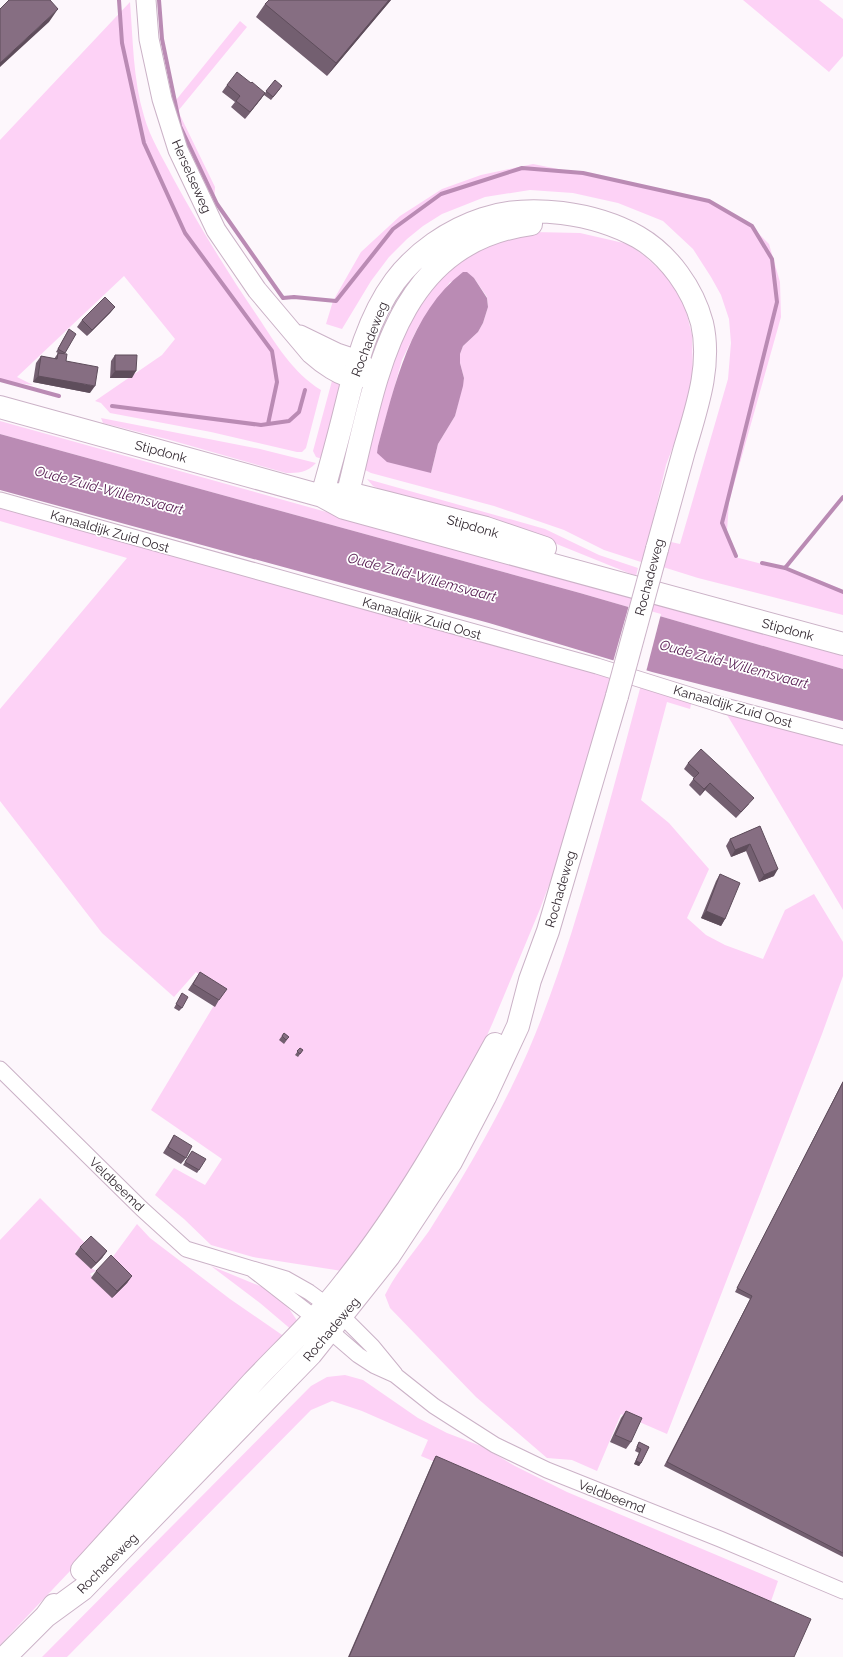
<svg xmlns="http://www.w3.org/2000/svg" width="843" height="1657" font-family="Raleway,sans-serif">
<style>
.green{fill:#fdd2f6;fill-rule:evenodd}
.water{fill:#ba8bb4}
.pier{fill:#fdf7fc}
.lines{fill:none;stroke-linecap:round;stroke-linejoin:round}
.stream{stroke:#ba8bb4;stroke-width:4}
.minor-casing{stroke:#cbb2c7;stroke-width:17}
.tertiary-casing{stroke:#cbb2c7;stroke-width:21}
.secondary-casing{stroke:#cbb2c7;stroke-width:24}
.minor{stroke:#fff;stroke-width:15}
.tertiary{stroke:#fff;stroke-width:19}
.secondary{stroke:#fff;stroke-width:22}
.secondary-bridge-casing{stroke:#cbb2c7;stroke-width:24;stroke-linecap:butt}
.secondary-bridge{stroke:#fff;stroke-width:22}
.wall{fill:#735f70}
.shaded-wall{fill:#5e4d5b}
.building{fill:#866e82;stroke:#5e4d5b}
.labels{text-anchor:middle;stroke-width:3.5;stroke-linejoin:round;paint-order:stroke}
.street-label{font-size:13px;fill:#332931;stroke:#fff}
.water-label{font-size:14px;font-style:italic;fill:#5b2256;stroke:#fff}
</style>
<rect width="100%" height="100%" fill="#fdf7fc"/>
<path class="green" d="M743,0H819L843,19V56L829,72Z
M130,2C133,39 133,80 144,116C150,138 163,158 173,178C199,226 228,273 258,317C276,344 293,373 321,390L306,448L302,452H297L211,432L110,413L101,403L95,401L162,355L175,339L124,276L17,377L33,385L0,381V140Z
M240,21L247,27L178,111L215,187L214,203L168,110Z
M533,164L669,191L713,202L747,222L769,244L780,282L781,317L729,502L727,531L735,557L812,577L843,590V615L698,578L663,567L641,562L604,550L564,530L494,506L371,473L363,469L380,387L426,290L474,250L534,232L580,233L628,244L646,257L665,275L684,303L692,335L693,382L688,407L666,465L649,537L680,544L728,379L731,343L729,319L721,295L711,277L693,249L663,221L618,203L573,193L530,190L485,197L442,214L423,226L407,239L389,257L371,281L342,329L326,324L333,301L361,252L400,216L442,189L481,175ZM474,278L487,297L488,307L483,323L478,332L463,346L460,354V363L464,378L455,416L438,444L431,473L378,446L402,360L418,327L450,282Z
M333,377L339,384L340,395L322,459L316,457L313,451Z
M101,418L260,449L316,463C307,473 298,473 286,473L170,440L103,423Z
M0,421L843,656V669L580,593L0,434Z
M367,479L545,529L599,555L638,568L636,576L517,528L383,491L373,486Z
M0,505L612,672L567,831L552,877L540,909L493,1022L469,1076L412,1174L342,1271L253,1257L211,1245L184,1219L155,1195L174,1168L205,1185L222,1159L151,1110L222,992L196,972L174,997L102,933L0,801V709L127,558L0,521Z
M642,681L693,695L690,709L667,702L641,800L669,823L709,869L687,918L706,935L725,945L763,959L785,910L814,894L843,942V976L822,1034L667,1434L621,1414L597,1471L572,1460L547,1458L476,1397L390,1308L385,1295C397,1271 414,1252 429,1231C459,1184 487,1137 511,1088C536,1038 555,984 572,931C598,848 620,764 642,681Z
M724,710L843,744V910L738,733Z
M40,1198L85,1243L75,1252L88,1266L96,1271L90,1274L109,1294V1262L137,1224L150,1238L230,1299L285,1337L159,1477L0,1645V1240Z
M211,1266L272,1291L290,1310L298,1322L293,1331L260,1303Z
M345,1375L363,1380L418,1418L447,1433L481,1446L515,1466L567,1492L778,1581L770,1604L421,1456L428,1440L362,1411L332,1401L311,1410L67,1657H42L311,1386L327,1377Z"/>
<path class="water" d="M463,272H467L474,278L487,298L488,307L483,323L478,332L463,346L460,354V363L464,378L463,386L455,416L438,444L431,473L387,462L377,453L378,446C395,385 410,313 463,272Z
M0,434L580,593L843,669V721L652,672L489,623L0,490Z"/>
<path class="pier" d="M629,605L661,614L646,672L613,662Z"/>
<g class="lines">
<path class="stream" d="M119,0L122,43L144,143L185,233L272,351L277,382L268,424
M159,0L162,39L180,126L217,204L283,298L294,297L336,301L393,229L441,194L522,168L583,173L709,201L752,226L772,259L777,302L722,523L736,556
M0,380L59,396
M112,406L261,425L289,421L299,412L305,390
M843,497L785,568L843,592
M762,563L785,568"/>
<defs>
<path id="minor" d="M0,500L597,666L725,706L843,737
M0,1069L142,1209L186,1249L286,1279L309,1292L342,1316L372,1346L395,1374
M252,1269L315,1318L358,1355L375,1366L395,1375L434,1406L495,1445L547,1470L720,1539L843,1591"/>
<path id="tertiary" d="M146,0L149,39L162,99L178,150L216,230L257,290L311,354C321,363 341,378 355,378C362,378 370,376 377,375
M300,335L337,353L358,360L369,369"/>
<path id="secondary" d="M0,407L322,496L344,508L843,644
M333,495L348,493L388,503L486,528L545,548
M322,496C330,467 338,439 345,410C356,366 367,319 395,281C416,253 449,230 483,219C530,203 595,213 638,237C669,255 693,289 702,323C712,366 696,410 684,451C675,484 666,516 657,549
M344,508C375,394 385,244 531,224
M82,1570C139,1508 195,1445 252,1383C284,1349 318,1318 346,1281C404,1208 450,1126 495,1044
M46,1616L83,1589L311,1354L389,1256L451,1162L485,1097L518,1026L530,980L548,931L617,696
M5,1657L46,1616L54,1605"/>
</defs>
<use href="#minor" class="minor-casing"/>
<use href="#tertiary" class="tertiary-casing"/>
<use href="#secondary" class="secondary-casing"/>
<use href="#minor" class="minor"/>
<use href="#tertiary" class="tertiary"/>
<use href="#secondary" class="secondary"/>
<defs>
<path id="secondary-bridge" d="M617,696L657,549"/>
</defs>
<use href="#secondary-bridge" class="secondary-bridge-casing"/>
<use href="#secondary-bridge" class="secondary-bridge"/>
</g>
<path class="wall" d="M391,0L327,76L256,17L265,4Z
M275,80L280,89L271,100L264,95L245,119L231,107L235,102L222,92L227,85L265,93Z
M115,307L110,313L87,336L77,327L82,320Z
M69,329L65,353L64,354L66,361L90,393L33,382L36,363L41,356L54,359L58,353L56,352Z
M115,355L132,378H110L111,361Z
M688,763L749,804L736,818L705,790L700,796L689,785L694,778L684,769Z
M760,826L774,876L759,882L746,851L731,857L726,846L730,839Z
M720,874L725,919L721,926L701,918L716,881Z
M200,972L219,1000L215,1007L188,990Z
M182,993V1008L179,1011L174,1008Z
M284,1033L289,1037L284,1044L279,1040Z
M300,1048L303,1050L298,1057L295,1055Z
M843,1081V1557L664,1466L750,1299L735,1292Z
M174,1135L186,1158L181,1164L163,1153Z
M190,1154L199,1170L197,1173L183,1165Z
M80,1247L107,1251L102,1258L91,1269L75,1254Z
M96,1271L132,1276L127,1283L112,1298L91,1278Z
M626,1411L631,1442L626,1449L610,1442L621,1418Z
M639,1442L649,1447L641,1463L639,1466L634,1464L639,1453L635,1451L637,1446Z
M436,1456L794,1657H348L434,1459Z"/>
<path class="shaded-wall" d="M389,0H391L327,76L336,63Z
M58,9L49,22L0,67V63Z
M265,93L261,99L245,119L250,112Z
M115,307L110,313L87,336L92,330Z
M115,371H136L132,378H110Z
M38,376L95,386L90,393L33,382Z
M710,783L705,790L700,796L704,789Z
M750,844L746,851L731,857L735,850Z
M778,869L774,876L759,882L764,875Z
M706,911L725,919L721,926L701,918Z
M107,1251L102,1258L91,1269L96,1263Z
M132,1276L127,1283L112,1298L117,1291Z
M636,1461L641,1463L639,1466L634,1464Z"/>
<path class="building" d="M9,0H50L58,9L0,63V9Z
M269,0H389L336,63L265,4Z
M237,72L251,83L252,82L265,93L250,112L236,101L240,96L227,85Z
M275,80L282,86L273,97L266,91Z
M105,297L115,307L92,330L82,320Z
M69,329L76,334L65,353L58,349Z
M58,353L67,354L66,361L98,367L95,386L38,376L41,356L57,359Z
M115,355H137L136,371H115Z
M701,749L754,798L741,812L710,783L704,789L693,779L699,773L688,763Z
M760,826L778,869L764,875L750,844L735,850L730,839Z
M720,874L740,883L725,919L706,911Z
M200,972L227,989L219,1000L193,984Z
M182,993L188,997L182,1008L176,1004Z
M284,1033L289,1037L286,1040L282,1036Z
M300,1048L303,1050L300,1054L297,1051Z
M843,1082V1553L667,1462L752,1296L737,1288Z
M174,1135L192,1146L186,1158L168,1147Z
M192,1151L206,1159L199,1170L185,1162Z
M91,1236L107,1251L96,1263L80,1247Z
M111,1255L132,1276L117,1291L96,1271Z
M626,1411L642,1418L631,1442L615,1435Z
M639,1442L649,1447L641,1463L636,1461L641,1449L637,1447Z
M436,1456L811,1619L794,1657H349Z"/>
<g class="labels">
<g class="street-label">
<text transform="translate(192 176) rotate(66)" y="5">Herselseweg</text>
<text transform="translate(369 339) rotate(-69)" y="5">Rochadeweg</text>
<text transform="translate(161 451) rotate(15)" y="5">Stipdonk</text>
<text transform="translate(473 526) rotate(16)" y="5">Stipdonk</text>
<text transform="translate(110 531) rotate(16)" y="5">Kanaaldijk Zuid Oost</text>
<text transform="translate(649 577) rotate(-75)" y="5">Rochadeweg</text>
<text transform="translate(422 618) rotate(16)" y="5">Kanaaldijk Zuid Oost</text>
<text transform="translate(788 629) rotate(15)" y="5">Stipdonk</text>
<text transform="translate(733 706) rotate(16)" y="5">Kanaaldijk Zuid Oost</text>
<text transform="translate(560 889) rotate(-74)" y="5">Rochadeweg</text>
<text transform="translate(117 1184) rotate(44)" y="5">Veldbeemd</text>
<text transform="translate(331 1329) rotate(-50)" y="5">Rochadeweg</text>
<text transform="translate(612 1496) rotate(21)" y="5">Veldbeemd</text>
<text transform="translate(107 1563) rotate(-45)" y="5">Rochadeweg</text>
</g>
<g class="water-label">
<text transform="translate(109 490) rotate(15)" y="5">Oude Zuid-Willemsvaart</text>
<text transform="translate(422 577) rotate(15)" y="5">Oude Zuid-Willemsvaart</text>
<text transform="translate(734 664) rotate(15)" y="5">Oude Zuid-Willemsvaart</text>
</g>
</g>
</svg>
